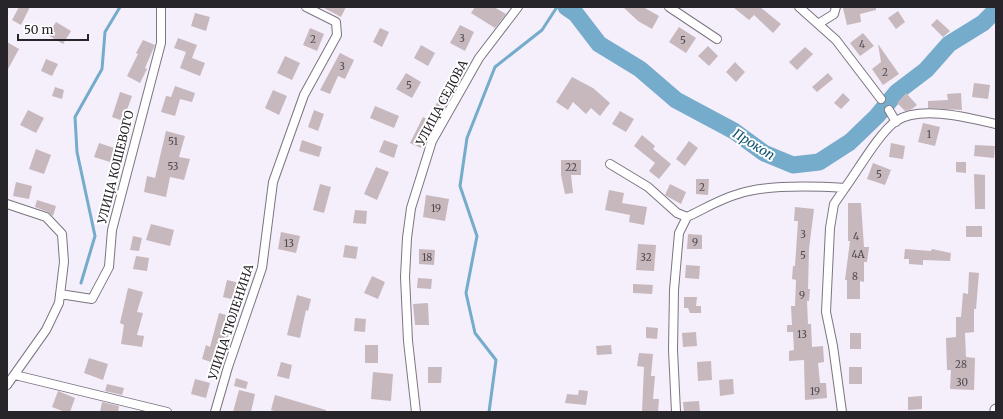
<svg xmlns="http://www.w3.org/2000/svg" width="1003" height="419" font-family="Merriweather,serif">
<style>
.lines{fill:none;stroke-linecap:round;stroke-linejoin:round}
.stream{stroke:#75abcb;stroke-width:3}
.river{stroke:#75abcb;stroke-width:17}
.building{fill:#c7b8bd}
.minor-casing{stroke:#7c7581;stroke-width:10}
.secondary-casing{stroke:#7c7581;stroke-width:13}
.minor{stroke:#fff;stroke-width:8}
.secondary{stroke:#fff;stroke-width:11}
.labels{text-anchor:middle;stroke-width:4;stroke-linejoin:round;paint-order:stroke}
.number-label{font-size:10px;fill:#504a4f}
.street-label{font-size:12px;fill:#28252a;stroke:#fff}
.water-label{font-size:13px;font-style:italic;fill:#0c5272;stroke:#fff}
</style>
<rect width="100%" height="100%" fill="#f5eefb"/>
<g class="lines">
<path class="stream" d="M81,283L95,236L77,152L75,117L102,69L105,32L120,7
M489,412L496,360L475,333L466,293L477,236L460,186L467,138L495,67L542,30L557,7"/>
<path class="river" d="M566,7L576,14L599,44L640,69L676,100L734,131L764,153L793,165L819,162L850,142L877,116L897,92L926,70L949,44L983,23L996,10"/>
</g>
<path class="building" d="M19,7H30L21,25L12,20Z
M322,7H346L341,17Z
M475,7H494L506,14L495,28L471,13Z
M623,7H643L659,16L652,29L638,21Z
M733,7H760L781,24L773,33L754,15L749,20Z
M847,7H876V10L860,14L861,22L847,25L843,8Z
M898,11L905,22L896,29L888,18Z
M195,13L210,17L206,31L191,26Z
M937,19L950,31L943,37L931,25Z
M56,22L71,31L63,44L48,35Z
M460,25L474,32L465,51L450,43Z
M679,27L696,38L686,53L669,42Z
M310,28L324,34L317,51L303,45Z
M380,28L389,32L382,47L373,42Z
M863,33L874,46L860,56L850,43Z
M178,38L197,45L192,58L205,63L200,76L180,68L186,52L174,48Z
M143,40L155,45L145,68L147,69L140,83L127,76L138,54L136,53Z
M7,42L19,49L7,71Z
M878,44L899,74L883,85L872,69L881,62Z
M421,45L435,53L428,66L414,58Z
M708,46L718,56L709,66L698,56Z
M805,47L813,54L797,70L789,62Z
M340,53L354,60L345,79L338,76L330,94L320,90Z
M285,56L300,63L292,80L277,73Z
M46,59L58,64L52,76L41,71Z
M735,62L745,72L736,82L726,72Z
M406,73L421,82L412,98L396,89Z
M828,73L833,79L817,92L812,87Z
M572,77L593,88L610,103L600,116L591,108L586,114L573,102L568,110L556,102Z
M974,83L990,85L988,99L972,97Z
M175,86L195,93L192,102L180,99L175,116L161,112L166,96L171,97Z
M55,87L64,90L62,99L52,96Z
M273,90L287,96L279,115L265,108Z
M120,92L132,96L123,121L112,117Z
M443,92L451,96L437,121L429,117Z
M843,93L850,100L841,109L834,103Z
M906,93L917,105L912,109L905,111L897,103Z
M961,93L962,110L928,108V101L948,100L947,94Z
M375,106L399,116L394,128L370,118Z
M28,110L44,118L36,133L20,125Z
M314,110L324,114L318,131L308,127Z
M620,111L634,119L626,132L612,124Z
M423,117L433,122L421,148L410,143Z
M923,123L940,127L935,146L918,142Z
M166,131L185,136L179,157L190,159L184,180L170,177L166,197L144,192L147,176L155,178Z
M642,135L655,146L653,149L671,164L659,179L649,171L655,163L634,146Z
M302,140L322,147L319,157L299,151Z
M384,140L398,145L394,158L379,152Z
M689,141L698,148L685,166L676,159Z
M99,143L114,148L110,162L94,157Z
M891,143L905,146L903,159L889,157Z
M975,145L995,146L994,158L974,156Z
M36,149L51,155L44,174L29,169Z
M561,160H581V175H571L573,193L565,194L561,175Z
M956,162H966V173L956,172Z
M873,163L891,170L885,185L867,179Z
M376,167L389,172L377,200L364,194Z
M974,174L985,175V209H975Z
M696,179H709L708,195L696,194Z
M16,182L32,186L29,199L13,196Z
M320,184L331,187L324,213L313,210Z
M670,184L686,192L681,204L665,195Z
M609,190L624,193L622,203L647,207L644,225L629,222L630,215L605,210Z
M426,195L449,199L445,221L423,217Z
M37,200L56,206L53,216L48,212L35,207Z
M848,203H861L864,247H869L867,262H864V282L860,281V299H847V280H845L850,241H848Z
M795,207L814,209L809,249L808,289H810L809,301H807L808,324H811L812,347L823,346L824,362L818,363L820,383H826L827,398L805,400L804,360L789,361V351L794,350L793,332H787V325H792L791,306H795L796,280L792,279L793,266H795L798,221H794Z
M355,210L367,211L366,224L353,223Z
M151,224L174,230L170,246L146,240Z
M966,226H982V237H966Z
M281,232L300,236L296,253L278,249Z
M688,234L702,235V249H687Z
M133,236L142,238L139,251L130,250Z
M638,244L656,245L654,271L636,270Z
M345,245L358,247L356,259L343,257Z
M419,249L435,250L434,265L419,264Z
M905,249L931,251L932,249L951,253L950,261L923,260V265L909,264V259H904Z
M136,256L149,258L147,271L133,269Z
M686,265L700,266L699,279L685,278Z
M969,272L979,273L976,309H974V332L965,333L966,357L975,358L974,390L950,389L951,370H947L946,338L956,337V317H961L963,293L968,294Z
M372,276L385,282L378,299L364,293Z
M418,278L432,279L431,289L417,288Z
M227,280L244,284L239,301L223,297Z
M633,284L653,285L652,294L633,293Z
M128,288L143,292L137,312L143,313L137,335L144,336L142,347L121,344L124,325L120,323Z
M297,295L311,299L308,311L306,310L300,338L287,335Z
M684,297H697L696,306H701V313H690L688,308H684Z
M428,303L429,325H415L413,304Z
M219,313L233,317L228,337H225L217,364L202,359L206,345L210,347Z
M355,318L366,319L365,332L354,331Z
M646,327L658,328L657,339L646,338Z
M696,332L697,346L683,347L682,333Z
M850,333H861V349H850Z
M365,345H378V363H365Z
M611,345L612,354L597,355L596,346Z
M639,353L653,354L651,376H655L653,399H659L658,412H642L644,367L637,366Z
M89,358L108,364L103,380L84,373Z
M711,361L712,380L698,381L697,362Z
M281,362L292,365L289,379L277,376Z
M428,367H442L441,383H428Z
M849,367H862V384H849Z
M373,372L393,374L391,401L371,399Z
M236,378L248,382L246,389L234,386Z
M195,379L210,383L206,398L191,394Z
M733,379L734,394L720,396L719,380Z
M107,384L124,388L122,395L105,391Z
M239,390L255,394L251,412H233Z
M579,390L588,391L586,405L565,403L567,394L578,395Z
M58,391L75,398L70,412H65L52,407Z
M275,395L326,410V412H277L271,410Z
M922,396V409L908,410V397Z
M699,401L700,412H684L683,402Z
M102,402L119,406L118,412H100Z"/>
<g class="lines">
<defs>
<path id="minor" d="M669,7L717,39
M799,7L836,40L881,99
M818,24L834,14L836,7
M889,110L896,122
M610,164L648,187L677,213L687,217C704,209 720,199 738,194C768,184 814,186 845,188C858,170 880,132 896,121C921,105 969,118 996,124
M7,204L46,217L62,234L64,262L59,303L46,330L7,385
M60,294L92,299L109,267L112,230L161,43V7
M15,375L167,412
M215,412L228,367L262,268L273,182L304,95L337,35L336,22L306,7
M416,412L408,341L405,277L407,238L411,208L432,141L479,58L518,7
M676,412L673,350L674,290L679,233L687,217
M842,412L833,346L826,312L830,228L834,204L845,188"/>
<path id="secondary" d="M996,412V410"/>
</defs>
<use href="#minor" class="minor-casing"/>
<use href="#secondary" class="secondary-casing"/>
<use href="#minor" class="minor"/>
<use href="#secondary" class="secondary"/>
</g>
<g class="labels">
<g class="number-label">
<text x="462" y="42">3</text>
<text x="313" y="43">2</text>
<text x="683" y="44">5</text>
<text x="862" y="48">4</text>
<text x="342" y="70">3</text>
<text x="885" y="76">2</text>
<text x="409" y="89">5</text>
<text x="929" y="138">1</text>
<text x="173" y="145">51</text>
<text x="173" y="170">53</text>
<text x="571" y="171">22</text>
<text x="879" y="178">5</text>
<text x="702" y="191">2</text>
<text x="436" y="212">19</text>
<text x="803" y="238">3</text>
<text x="856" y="240">4</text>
<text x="695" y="246">9</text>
<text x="289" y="247">13</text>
<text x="858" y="258">4А</text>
<text x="803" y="259">5</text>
<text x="427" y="261">18</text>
<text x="646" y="261">32</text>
<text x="855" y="280">8</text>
<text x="802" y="299">9</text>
<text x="802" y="338">13</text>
<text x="961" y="368">28</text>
<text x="962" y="386">30</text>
<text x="815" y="395">19</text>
</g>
<g class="street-label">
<text transform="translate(442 103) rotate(-62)" y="4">УЛИЦА СЕДОВА</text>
<text transform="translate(116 167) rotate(-76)" y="4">УЛИЦА КОШЕВОГО</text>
<text transform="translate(231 322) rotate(-72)" y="4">УЛИЦА ТЮЛЕНИНА</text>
</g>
<g class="water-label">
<text transform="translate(754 144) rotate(32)" y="5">Прокоп</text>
</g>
</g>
<rect width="1003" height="419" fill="none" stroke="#28252a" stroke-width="16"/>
<path d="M18 34v6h70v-6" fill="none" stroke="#28252a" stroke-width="2"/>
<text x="24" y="34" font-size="12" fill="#28252a" stroke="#ffffff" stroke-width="3" paint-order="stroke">50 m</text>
</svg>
